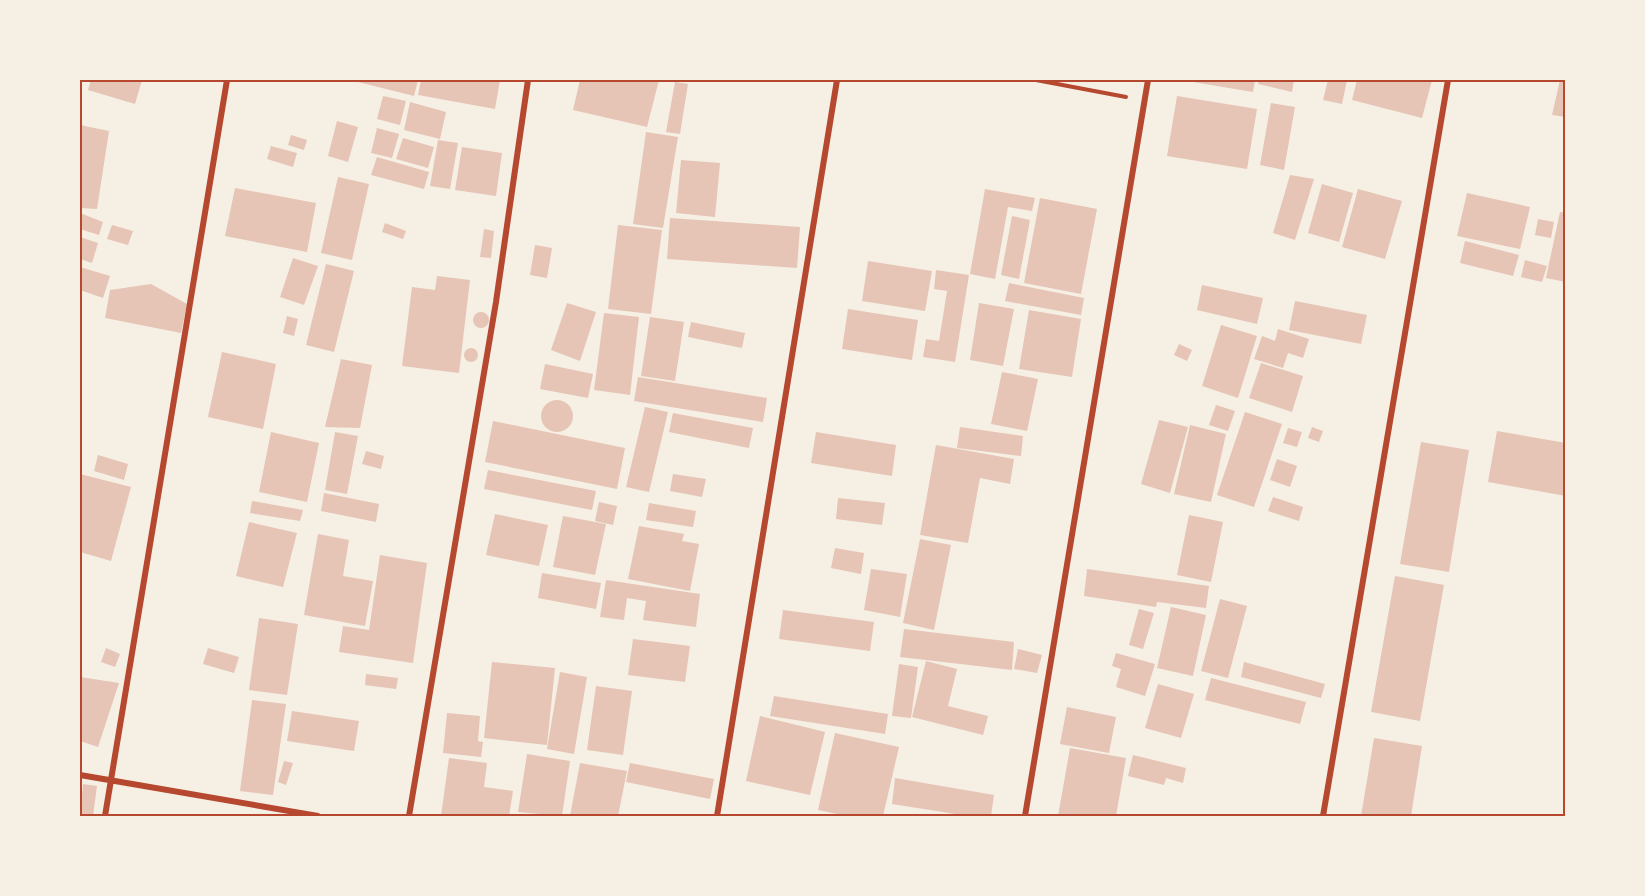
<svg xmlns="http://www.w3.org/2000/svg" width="1645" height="896" font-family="'Open Sans',sans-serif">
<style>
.building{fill:#e6c5b7}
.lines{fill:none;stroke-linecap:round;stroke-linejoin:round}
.path{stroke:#b5482f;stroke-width:4}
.minor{stroke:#b5482f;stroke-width:6}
.neatline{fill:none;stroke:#b5482f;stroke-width:2}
</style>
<rect width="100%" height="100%" fill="#f6efe4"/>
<path class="building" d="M91,80H142L135,104L88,90Z
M350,80H418L414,96Z
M421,80H500L495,109L418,95Z
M580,80H659L647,127L573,110Z
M1194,80H1255L1253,92L1193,82Z
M1259,80H1294L1292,92L1258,84Z
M1328,80H1347L1342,104L1323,100Z
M1357,80H1432L1422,118L1352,100Z
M1560,80H1566V117L1552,115Z
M675,82L688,84L680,134L666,132Z
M383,96L406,101L400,125L377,119Z
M1177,96L1257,109L1247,169L1167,156Z
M410,102L446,112L440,139L404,130Z
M1271,103L1295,107L1284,170L1260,165Z
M337,121L358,127L348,162L328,156Z
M80,125L109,131L97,209L80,208Z
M377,128L399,134L392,158L371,153Z
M646,132L678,137L663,228L633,224Z
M291,135L307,140L304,150L288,145Z
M403,138L434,147L428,168L396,159Z
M438,140L458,143L450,189L430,186Z
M271,146L297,153L293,167L267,159Z
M462,147L502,153L496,196L455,190Z
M377,157L429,172L424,189L371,175Z
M681,160L720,163L715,217L676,213Z
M1290,175L1314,179L1295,240L1273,233Z
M338,177L369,184L352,260L321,253Z
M1322,184L1353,193L1339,242L1308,233Z
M235,188L316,203L307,252L225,236Z
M985,189L1035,198L1032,211L1008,207L995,279L970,274Z
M1358,189L1402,201L1385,259L1342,247Z
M1467,193L1530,207L1520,249L1457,236Z
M1040,198L1097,209L1081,294L1024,283Z
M1560,212L1566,213V282L1546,278Z
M80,213L103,222L99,235L80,229Z
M1012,216L1030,220L1019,279L1001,275Z
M670,218L800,227L797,268L667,259Z
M1538,219L1554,222L1551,238L1535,235Z
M385,223L406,231L403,239L382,232Z
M112,225L133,231L128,245L107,239Z
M618,225L662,230L651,314L608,309Z
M484,229L494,231L491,258L480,257Z
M80,237L98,243L92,263L80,259Z
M1465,241L1519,255L1513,276L1460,263Z
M535,245L552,248L547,278L530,275Z
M293,258L318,266L304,305L280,297Z
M1525,260L1547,266L1542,282L1521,277Z
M868,261L932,271L925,311L862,301Z
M326,264L354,271L334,352L306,345Z
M80,267L110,276L103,298L80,290Z
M936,270L969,275L955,362L923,357L926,339L939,341L947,291L934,289Z
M437,276L470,280L459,373L402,366L412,287L435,290Z
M1009,283L1084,298L1081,315L1005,301Z
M151,284L187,304L181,333L105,318L110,290Z
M1202,285L1263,298L1257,324L1197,310Z
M1295,301L1367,315L1361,344L1289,330Z
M567,303L596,312L580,361L551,350Z
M979,303L1014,309L1003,366L970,360Z
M848,309L918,320L912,360L842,349Z
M1029,310L1081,319L1072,377L1019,369Z
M473 320a8 8 0 1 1 16 0a8 8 0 1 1-16 0Z
M604,313L639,317L630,395L594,390Z
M287,316L298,319L294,336L283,333Z
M650,317L684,322L675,381L641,376Z
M691,322L745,333L742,348L688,337Z
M1221,325L1257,336L1238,398L1202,386Z
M1278,329L1309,339L1303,358L1288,353L1283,368L1254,359L1262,336L1275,341Z
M1179,344L1192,350L1187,361L1174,355Z
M464 355a7 7 0 1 1 14 0a7 7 0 1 1-14 0Z
M222,352L276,364L263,429L208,417Z
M341,359L372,365L360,428L325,427Z
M1261,363L1303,376L1292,412L1249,398Z
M545,364L593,374L588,398L540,389Z
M1002,372L1038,379L1027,431L991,424Z
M638,377L767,398L763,422L634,401Z
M541 416a16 16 0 1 1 32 0a16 16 0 1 1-32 0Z
M1216,405L1235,411L1228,431L1209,425Z
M645,407L668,412L649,492L626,487Z
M1245,412L1282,424L1254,507L1217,495Z
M673,413L753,428L749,448L669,432Z
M1159,420L1188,427L1170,493L1141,484Z
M493,421L625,448L617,489L485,462Z
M1190,425L1226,434L1211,502L1174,494Z
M960,427L1023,436L1021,456L957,448Z
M1312,427L1323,431L1319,442L1308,438Z
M1288,428L1302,432L1297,447L1283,443Z
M1497,431L1566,443V496L1488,482Z
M271,432L319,443L307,502L259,492Z
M335,432L358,436L347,494L325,490Z
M816,432L896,445L892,476L811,463Z
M1421,442L1469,450L1449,572L1400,564Z
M936,445L1014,459L1010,484L980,478L968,543L920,535Z
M366,451L384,456L381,469L362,464Z
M98,455L128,464L124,480L94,471Z
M1277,459L1297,466L1290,487L1270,480Z
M488,470L596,491L592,510L484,489Z
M80,474L131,487L111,561L80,552Z
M673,474L706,479L702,497L670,491Z
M324,493L379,504L376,522L321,511Z
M1273,497L1303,507L1299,521L1268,511Z
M838,498L885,503L882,525L836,519Z
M252,501L303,510L300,521L250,513Z
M599,502L617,506L613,525L595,521Z
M649,503L696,511L693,527L646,520Z
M495,514L548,525L539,566L486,555Z
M1189,515L1223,522L1211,582L1177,575Z
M563,516L606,524L595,575L553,567Z
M249,522L297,533L283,587L236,576Z
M639,526L684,534L682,541L699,544L690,591L628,579Z
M318,534L349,540L343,576L373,581L365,626L304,615Z
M920,539L951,545L934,630L903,623Z
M835,548L864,553L861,574L831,568Z
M380,555L427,563L413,663L339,652L343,626L369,630Z
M871,569L907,574L900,617L864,610Z
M1087,569L1209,586L1206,608L1157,602L1156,607L1084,596Z
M542,573L601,583L596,609L538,598Z
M1395,576L1444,585L1420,721L1371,712Z
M606,580L700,594L696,627L643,620L646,601L627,598L624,620L600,617Z
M1220,599L1247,606L1228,678L1201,671Z
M1171,607L1206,615L1193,676L1157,668Z
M1139,609L1154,613L1143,649L1129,645Z
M783,610L874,622L870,651L779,639Z
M259,618L298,624L287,695L249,690Z
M904,629L1014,642L1012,670L900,657Z
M633,639L690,646L685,682L628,675Z
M106,648L120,654L115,667L101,662Z
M208,648L239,657L234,673L203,664Z
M1018,649L1042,655L1037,673L1014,669Z
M1116,653L1155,664L1145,696L1116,687L1121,669L1112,666Z
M926,661L957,669L948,706L988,716L983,735L912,717Z
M492,662L555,668L547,745L484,738Z
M1244,662L1325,684L1321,698L1241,677Z
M899,664L918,667L911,718L892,716Z
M560,672L587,677L574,754L547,749Z
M366,674L398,678L396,689L365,685Z
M80,677L119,683L98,747L80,741Z
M1211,678L1306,702L1300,724L1205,700Z
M1158,684L1194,694L1181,738L1145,728Z
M596,686L632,691L623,755L587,750Z
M774,696L888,714L885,734L770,716Z
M252,700L286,704L273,795L240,791Z
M1067,707L1116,717L1109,753L1060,744Z
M292,711L359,721L354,751L287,741Z
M447,713L480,716L478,741L483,742L481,757L443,753Z
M760,716L825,732L810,795L746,781Z
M835,733L899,747L883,816H847L818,810Z
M1374,738L1422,746L1411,816H1361Z
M1070,748L1126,758L1116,816H1058Z
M527,754L570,761L562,816L518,812Z
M1133,755L1186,768L1183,783L1166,778L1164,785L1128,776Z
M449,758L487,763L484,787L513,791L509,816H441Z
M284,761L293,763L286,785L278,782Z
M580,763L627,771L618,816H570Z
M630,763L714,779L710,799L626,782Z
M895,778L994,795L991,816H968L892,804Z
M83,784L97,786L93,816H80Z"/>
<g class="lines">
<path class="path" d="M1036,80L1126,97"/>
<path class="minor" d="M80,775L318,816
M105,816L227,80
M409,816L496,302L528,80
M717,816L837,80
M1025,816L1148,80
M1323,816L1448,80"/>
</g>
<rect width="1645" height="896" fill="none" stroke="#f6efe4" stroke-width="162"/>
<rect x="81" y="81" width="1483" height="734" class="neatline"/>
</svg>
